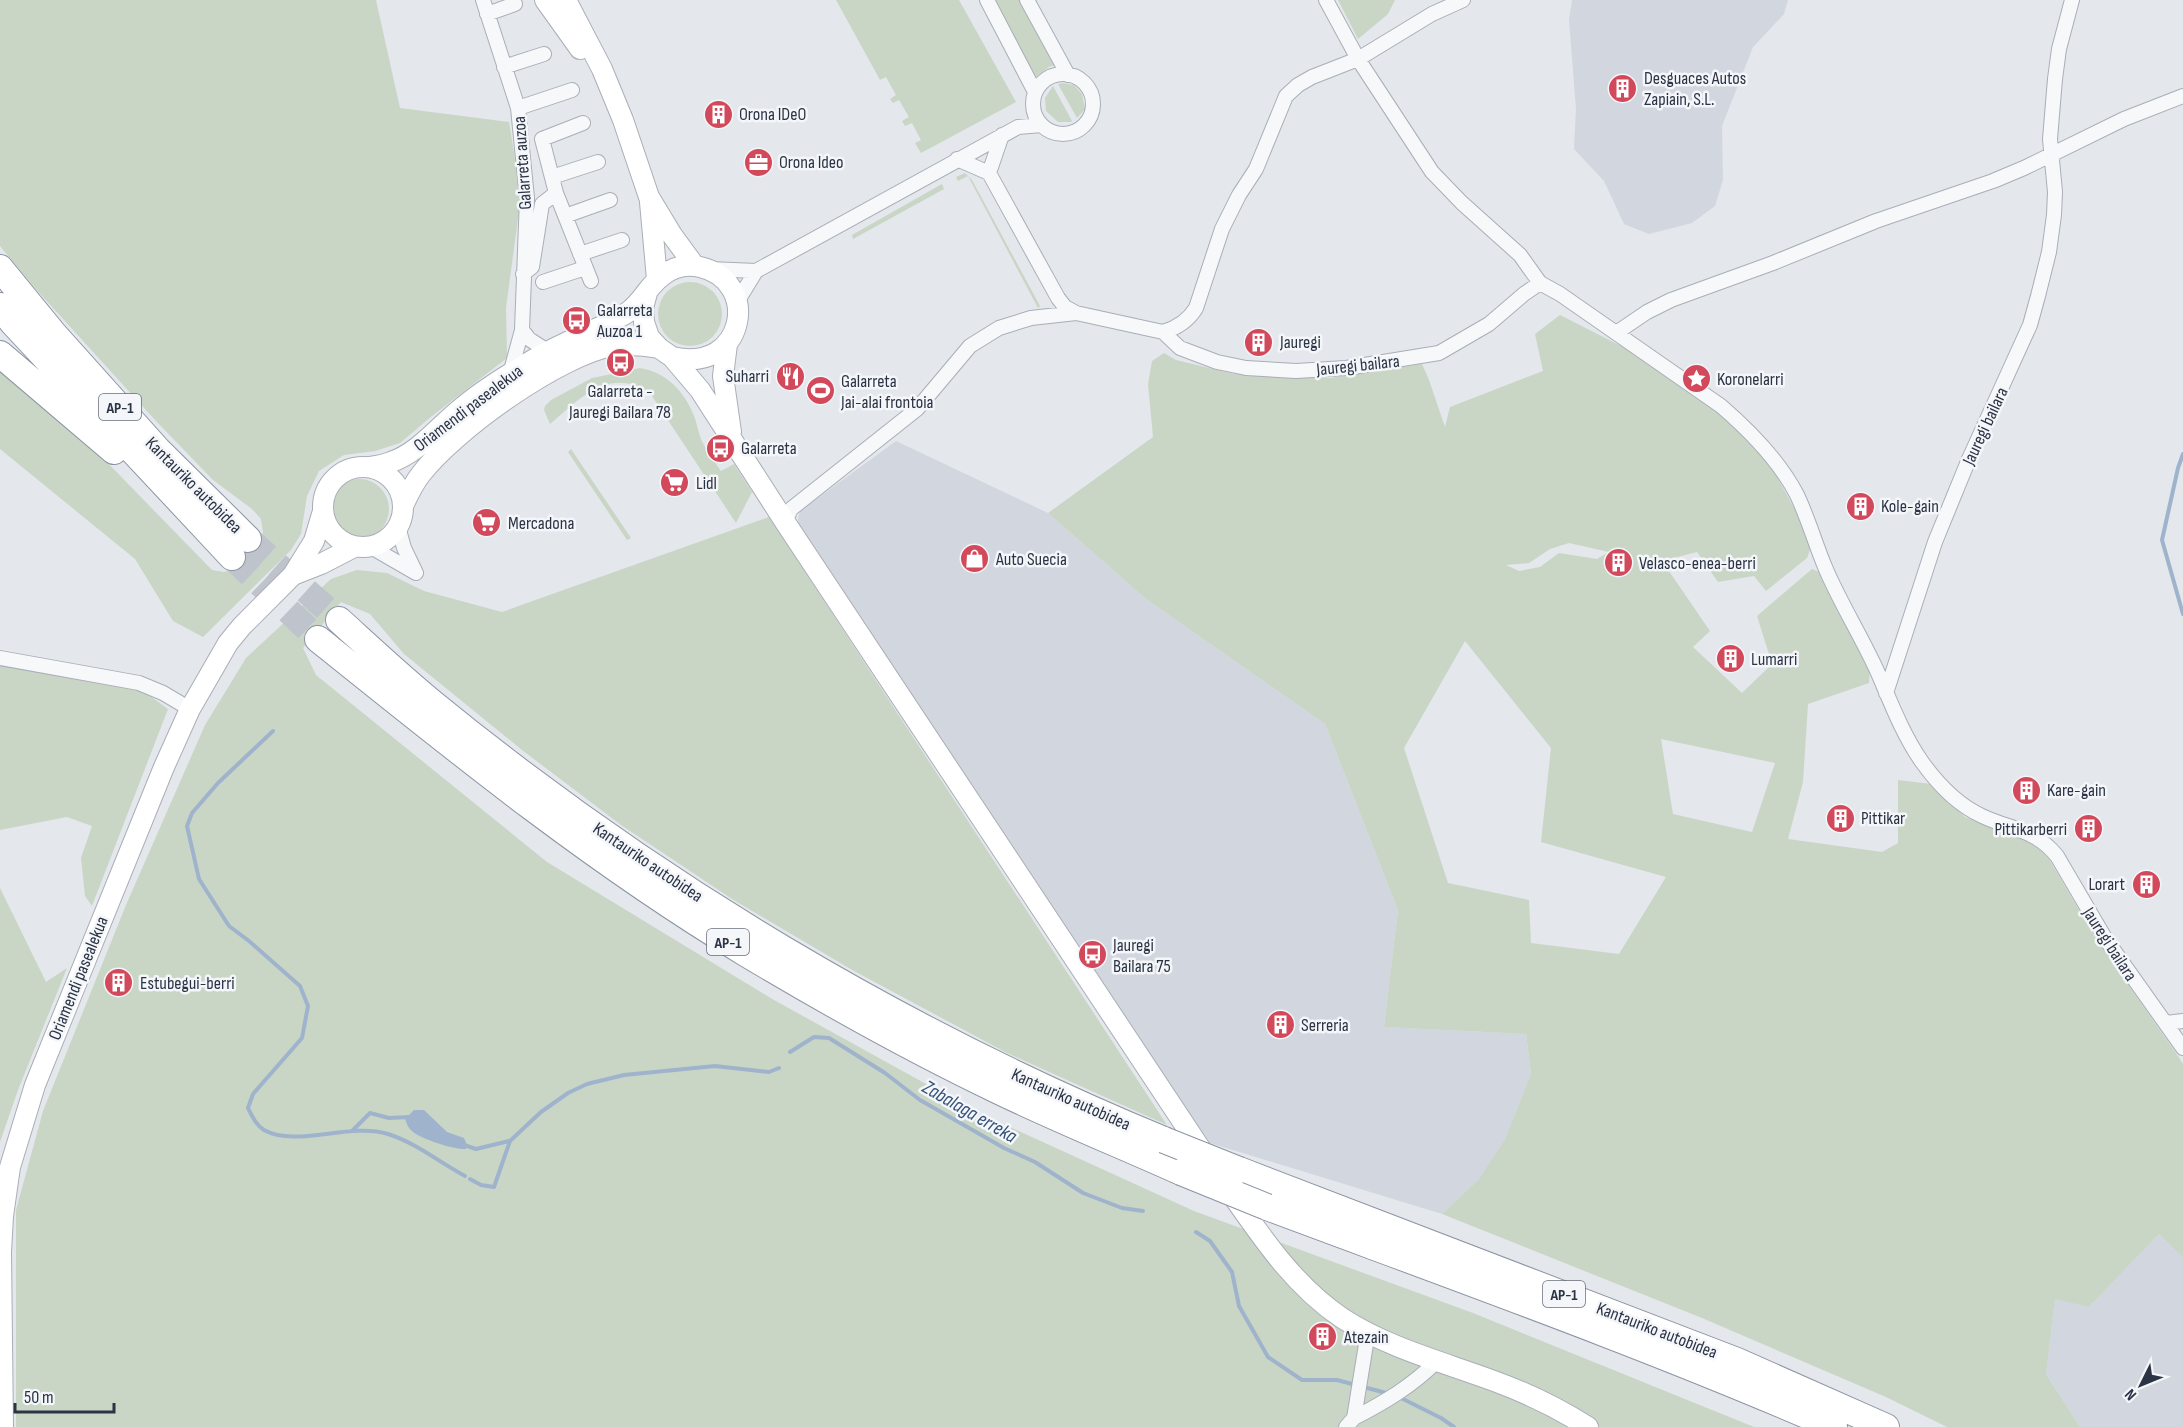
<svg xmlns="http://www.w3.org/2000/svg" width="2183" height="1427" font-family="'Sofia Sans Condensed',sans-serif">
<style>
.built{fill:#d2d6de}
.green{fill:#c9d6c5;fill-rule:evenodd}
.water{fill:#9fb4cc}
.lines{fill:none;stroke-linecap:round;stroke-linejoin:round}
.stream{stroke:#9fb4cc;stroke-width:4}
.motorway-tunnel{stroke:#bfc3cb;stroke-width:26;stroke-dasharray:26 13;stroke-linecap:butt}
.minor-casing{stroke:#a9aeb7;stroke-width:16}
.secondary-casing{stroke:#a9aeb7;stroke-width:22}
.motorway-casing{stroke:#8b94a3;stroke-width:28}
.minor{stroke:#f7f8fa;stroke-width:14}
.secondary{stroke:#fff;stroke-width:20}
.motorway{stroke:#fff;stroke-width:26}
.motorway-bridge-casing{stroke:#8b94a3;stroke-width:28;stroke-linecap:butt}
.motorway-bridge{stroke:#fff;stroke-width:26}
.labels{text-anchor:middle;stroke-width:5;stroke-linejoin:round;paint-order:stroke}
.shield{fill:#f4f6f9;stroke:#676e7b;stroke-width:1.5}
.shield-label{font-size:16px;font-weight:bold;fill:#2b3445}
.poi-label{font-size:18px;fill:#2b3445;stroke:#f4f6f9;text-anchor:start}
.street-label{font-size:18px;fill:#2b3445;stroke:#f4f6f9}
.water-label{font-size:20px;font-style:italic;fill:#34527a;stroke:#f4f6f9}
</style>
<rect width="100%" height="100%" fill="#e4e7ec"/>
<path class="built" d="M1572,0H1788L1784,14L1753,47L1722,126L1723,180L1715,206L1692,223L1649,234L1624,224L1604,181L1574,149L1576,109L1569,20Z
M896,441L1048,513L1146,599L1325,724L1398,910L1384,1027L1526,1034L1531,1074L1505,1139L1478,1180L1442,1214L1210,1143L1033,884L796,528L800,511Z
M2159,1234L2183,1258V1427H2080L2046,1374L2055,1298L2089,1307Z"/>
<path class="green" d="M0,0H376L400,108L509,122L521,196L506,308L507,358L432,416L400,443L375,451L344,455L319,471L307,496L301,534L291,550L203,637L173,621L135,559L0,449V368L97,452L212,570L224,572L235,568L240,547L251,548L263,533L261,519L252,509L213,480L155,420L33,286L0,246Z
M836,0H959L1016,102L921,153L915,143L921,140L912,123L905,126L902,121L909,117L899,100L893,103L890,99L896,95L886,77L880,80Z
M994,0H1023L1058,64L1049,67L1036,77Z
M1338,0H1395L1388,14L1358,39Z
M1063,83L1074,85L1082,94L1085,109L1077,118L1058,84Z
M1053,86L1072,121L1071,122H1058L1046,111L1045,98Z
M965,173L972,180L1040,306L1038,308L968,176L958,181L956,177Z
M942,184L944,189L853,239L852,235Z
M658 314a32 32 0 1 1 64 0a32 32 0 1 1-64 0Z
M1560,315L1627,349L1704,402L1745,434L1772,468L1798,515L1811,547L1807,558L1766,591L1754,576L1718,582L1697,552L1662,561L1710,631L1693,647L1742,693L1772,664L1757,616L1812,569L1821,573L1870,668L1869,683L1808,704L1803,782L1788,839L1882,852L1898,843V780L1931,784L1965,817L2035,844L2049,859L2093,934L2178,1056L2183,1064V1258L2159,1234L2089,1307L2055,1299L2046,1374L2080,1427H1947L1886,1397L1702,1318L1442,1214L1478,1180L1505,1139L1531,1074L1526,1034L1384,1027L1398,910L1325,724L1146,599L1048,513L1153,437L1148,384L1152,361L1164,353L1176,360L1234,374L1329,378L1422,364L1429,380L1445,427L1450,407L1543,371L1535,334ZM1569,543L1609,552L1597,559L1559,553L1540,567L1519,571L1506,565L1529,563L1550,549ZM1465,641L1551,748L1541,842L1666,877L1619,954L1531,943L1529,900L1448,883L1404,748ZM1661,739L1775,763L1752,832L1673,814Z
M640,368C666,372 685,392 694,416C697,423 698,431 701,439C706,450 714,461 721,471L734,464L752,492L736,523L650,393C608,366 581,398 550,424L544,410L545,406L551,400L592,378Z
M571,449L631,538L627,540L568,452Z
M329 509a30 30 0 1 1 60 0a30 30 0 1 1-60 0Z
M769,517L1167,1125L1007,1053L854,971L732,899L621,825L522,750L404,654L370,614L341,602L303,648L316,675L547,862L774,1000L975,1111L1194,1211L1473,1313L1754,1427H16V1210L43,1111L126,905L205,725L246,658L331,579L357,570L387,573L424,591L502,612Z
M0,662L139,688L168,709L92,906L85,896L81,858L92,826L67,817L0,830Z
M0,888L46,982L67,968L18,1090L0,1142Z"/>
<path class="water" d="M414,1110H424L447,1132L464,1138L467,1145L466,1149C454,1150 422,1139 413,1132C408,1128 407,1124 405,1119Z"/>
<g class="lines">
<path class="stream" d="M2183,454L2178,468L2162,540L2183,614
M273,731L218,783L192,813L187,826L199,879L229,926L249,941L300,986L308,1006L302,1038L253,1094L248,1108C252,1116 256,1125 264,1130C296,1148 350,1122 388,1134C416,1143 439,1162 465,1176
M790,1052L814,1037L829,1038L885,1073L920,1100L1004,1148L1035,1162L1083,1193L1122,1208L1143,1211
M353,1130L370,1113L389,1118L410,1117
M464,1145L476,1149L509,1141
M470,1179L481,1185L494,1187L510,1141L541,1112L568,1093L587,1084L624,1075L715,1066L769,1072L779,1068
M1196,1232L1210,1241L1232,1272L1239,1306L1268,1357L1302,1380H1337L1390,1394
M1397,1396L1441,1418L1454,1427"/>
<path class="motorway-tunnel" d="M248,539L339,620
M232,557L318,639"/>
<defs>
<path id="minor" d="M483,0L518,108L527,198L522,330L510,374
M987,0L1035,92
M1027,0L1068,75
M1326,0L1358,59L1432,172L1462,203L1520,255L1540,283L1560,294L1721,406C1750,431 1779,460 1797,495C1808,518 1815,543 1825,567C1840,603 1862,637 1878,673C1891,703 1903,735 1922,762C1937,783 1958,805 1982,816C2012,830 2035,829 2057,856L2105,938L2183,1048
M487,14L515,4
M504,67L544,54
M1033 104a30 30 0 1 1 60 0a30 30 0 1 1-60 0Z
M518,108L572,90
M583,123L542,139L556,193L591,281
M957,159L989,173L1058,298L1065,307L1076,313
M989,173L1002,135
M552,177L598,162
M565,216L610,200
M580,254L622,240
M710,269L756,271
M523,274L532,267L542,204L556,193
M543,282L585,268
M737,302L756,271L1018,127L1042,125
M522,330L529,339L549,352
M1163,332C1177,328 1188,321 1196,308L1222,229L1239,195L1256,169L1286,96L1298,85L1312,77L1358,59L1432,14L1463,0
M1616,333L1647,312L1671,300L1773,263L1876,221L1993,181L2024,168L2124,119L2183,96
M785,522L791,509L917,409L970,346L999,328L1031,318L1076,313L1163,332L1180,348L1217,362L1246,368L1296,371L1346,368L1439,353L1489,324L1524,294L1540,283
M398,526L404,548L416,573
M371,547L416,573
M0,658L139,683L163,693L190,709
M1886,693L1935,542L1969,459L2030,325L2038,296L2049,252L2054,215L2055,192L2050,139L2055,79L2059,49L2072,0
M2166,1023L2183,1021
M1354,1418C1385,1402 1412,1386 1437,1361
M1346,1427L1354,1418L1368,1332"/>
<path id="secondary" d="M545,0L580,49
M566,0L602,69L623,120L649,197L672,235L694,265
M650,202L657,279
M647,293L643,308L644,322L649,337L659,348L672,357L700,390L785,522L1208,1160
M727,344L723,376L731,432
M369,467C376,466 384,465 391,462C418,453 438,427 459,410C481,391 506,376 531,361C554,347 579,337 604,325C611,321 621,317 628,312C642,302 648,286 662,276C673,267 686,264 700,267C762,281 745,375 672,357
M323 507a40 40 0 1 1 80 0a40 40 0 1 1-80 0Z
M403,506C408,495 413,484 421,474C454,431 559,355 613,346C629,344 643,345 659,348
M293,575L321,564L354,547
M1228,1189C1261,1236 1293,1285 1342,1318C1388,1348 1443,1362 1494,1381C1527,1393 1558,1408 1588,1427
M3,1427L1,1252L3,1216L10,1167L35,1085L164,767L190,709L228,643L242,626L293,575L314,541L323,511"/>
<path id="motorway" d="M0,268L54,334L158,450L248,539
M0,306L13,323L232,557
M0,354L114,451
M339,620C371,649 402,678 435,705C654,884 902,1032 1164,1140
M318,639C456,750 594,862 747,954C829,1003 913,1050 999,1091C1059,1120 1121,1145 1181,1172
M1239,1170L1737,1361L1886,1427
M1267,1207C1457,1278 1648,1346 1834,1427"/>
</defs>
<use href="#minor" class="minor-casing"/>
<use href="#secondary" class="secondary-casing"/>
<use href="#motorway" class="motorway-casing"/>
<use href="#minor" class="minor"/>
<use href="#secondary" class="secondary"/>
<use href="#motorway" class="motorway"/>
<defs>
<path id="motorway-bridge" d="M1164,1140L1239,1170
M1181,1172L1267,1207"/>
</defs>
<use href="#motorway-bridge" class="motorway-bridge-casing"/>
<use href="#motorway-bridge" class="motorway-bridge"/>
</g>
<defs>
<symbol id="building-disc" viewBox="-11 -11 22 22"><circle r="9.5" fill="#d1495b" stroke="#f4f6f9"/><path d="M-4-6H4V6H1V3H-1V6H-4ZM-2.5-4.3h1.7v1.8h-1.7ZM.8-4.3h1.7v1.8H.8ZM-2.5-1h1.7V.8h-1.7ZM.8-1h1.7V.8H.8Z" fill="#fff"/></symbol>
<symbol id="office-disc" viewBox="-11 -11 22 22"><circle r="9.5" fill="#d1495b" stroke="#f4f6f9"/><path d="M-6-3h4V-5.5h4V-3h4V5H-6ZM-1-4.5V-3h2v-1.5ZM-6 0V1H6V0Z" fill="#fff"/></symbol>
<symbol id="bus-disc" viewBox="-11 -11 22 22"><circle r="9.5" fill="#d1495b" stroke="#f4f6f9"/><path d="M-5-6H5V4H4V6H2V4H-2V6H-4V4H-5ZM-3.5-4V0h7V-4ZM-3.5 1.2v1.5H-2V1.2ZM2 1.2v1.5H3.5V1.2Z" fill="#fff"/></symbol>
<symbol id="restaurant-disc" viewBox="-11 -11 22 22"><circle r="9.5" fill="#d1495b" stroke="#f4f6f9"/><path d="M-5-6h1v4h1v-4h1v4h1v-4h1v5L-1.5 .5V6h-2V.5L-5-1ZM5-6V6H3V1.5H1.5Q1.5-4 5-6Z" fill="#fff"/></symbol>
<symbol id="sight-disc" viewBox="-11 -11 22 22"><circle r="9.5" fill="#d1495b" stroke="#f4f6f9"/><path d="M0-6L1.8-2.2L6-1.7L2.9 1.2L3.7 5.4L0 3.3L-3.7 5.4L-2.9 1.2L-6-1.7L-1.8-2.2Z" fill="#fff"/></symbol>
<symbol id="stadium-disc" viewBox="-11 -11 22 22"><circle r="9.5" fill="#d1495b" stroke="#f4f6f9"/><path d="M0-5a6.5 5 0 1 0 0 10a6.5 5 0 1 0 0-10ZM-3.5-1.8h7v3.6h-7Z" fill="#fff"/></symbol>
<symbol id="supermarket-disc" viewBox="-11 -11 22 22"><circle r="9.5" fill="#d1495b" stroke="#f4f6f9"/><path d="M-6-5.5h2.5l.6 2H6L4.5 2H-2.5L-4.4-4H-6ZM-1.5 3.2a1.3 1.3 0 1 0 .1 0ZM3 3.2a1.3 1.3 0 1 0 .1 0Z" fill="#fff"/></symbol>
<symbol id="shop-disc" viewBox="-11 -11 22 22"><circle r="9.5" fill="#d1495b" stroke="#f4f6f9"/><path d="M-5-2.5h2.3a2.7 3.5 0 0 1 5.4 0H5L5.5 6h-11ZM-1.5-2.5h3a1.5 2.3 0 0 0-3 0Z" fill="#fff"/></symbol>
</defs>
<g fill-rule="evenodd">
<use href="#building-disc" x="1606" y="72" width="33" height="33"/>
<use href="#building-disc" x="702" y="98" width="33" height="33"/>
<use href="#office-disc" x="742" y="146" width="33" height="33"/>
<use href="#bus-disc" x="560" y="304" width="33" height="33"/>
<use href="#building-disc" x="1242" y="326" width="33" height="33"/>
<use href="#bus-disc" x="604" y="346" width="33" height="33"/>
<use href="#restaurant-disc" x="774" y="360" width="33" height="33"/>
<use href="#sight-disc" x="1680" y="362" width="33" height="33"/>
<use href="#stadium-disc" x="804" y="374" width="33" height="33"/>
<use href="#bus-disc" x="704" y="432" width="33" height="33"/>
<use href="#supermarket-disc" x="658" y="466" width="33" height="33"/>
<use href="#building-disc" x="1844" y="490" width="33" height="33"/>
<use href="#supermarket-disc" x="470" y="506" width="33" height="33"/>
<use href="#shop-disc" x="958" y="542" width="33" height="33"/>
<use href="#building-disc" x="1602" y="546" width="33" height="33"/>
<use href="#building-disc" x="1714" y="642" width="33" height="33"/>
<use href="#building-disc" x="2010" y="774" width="33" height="33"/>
<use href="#building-disc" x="1824" y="802" width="33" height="33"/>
<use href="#building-disc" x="2072" y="812" width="33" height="33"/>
<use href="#building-disc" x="2130" y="868" width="33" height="33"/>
<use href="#bus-disc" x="1076" y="938" width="33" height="33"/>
<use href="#building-disc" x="102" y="966" width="33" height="33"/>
<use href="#building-disc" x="1264" y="1008" width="33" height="33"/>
<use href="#building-disc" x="1306" y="1320" width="33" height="33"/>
</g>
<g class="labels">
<g class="shield">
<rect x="99" y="394" width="42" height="26" rx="4.5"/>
<rect x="707" y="929" width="42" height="26" rx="4.5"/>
<rect x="1543" y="1281" width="42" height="26" rx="4.5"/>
</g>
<g class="shield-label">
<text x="120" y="413">AP-1</text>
<text x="728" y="948">AP-1</text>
<text x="1564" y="1300">AP-1</text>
</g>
<g class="poi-label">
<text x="1644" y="84">Desguaces Autos<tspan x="1644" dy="21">Zapiain, S.L.</tspan></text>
<text x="739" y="120">Orona IDeO</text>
<text x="779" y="168">Orona Ideo</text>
<text x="597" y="316">Galarreta<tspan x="597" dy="21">Auzoa 1</tspan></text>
<text x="1280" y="348">Jauregi</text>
<text x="769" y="382" text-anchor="end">Suharri</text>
<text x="1717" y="385">Koronelarri</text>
<text x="841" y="387">Galarreta<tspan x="841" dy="21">Jai-alai frontoia</tspan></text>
<text x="620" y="397" text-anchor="middle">Galarreta -<tspan x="620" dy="21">Jauregi Bailara 78</tspan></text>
<text x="741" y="454">Galarreta</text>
<text x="696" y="489">Lidl</text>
<text x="1881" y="512">Kole-gain</text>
<text x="508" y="529">Mercadona</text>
<text x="996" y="565">Auto Suecia</text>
<text x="1639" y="569">Velasco-enea-berri</text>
<text x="1751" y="665">Lumarri</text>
<text x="2047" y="796">Kare-gain</text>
<text x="1861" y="824">Pittikar</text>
<text x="2067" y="835" text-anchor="end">Pittikarberri</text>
<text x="2125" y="890" text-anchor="end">Lorart</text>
<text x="1113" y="951">Jauregi<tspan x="1113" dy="21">Bailara 75</tspan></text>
<text x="140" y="989">Estubegui-berri</text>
<text x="1301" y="1031">Serreria</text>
<text x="1344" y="1343">Atezain</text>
</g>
<g class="street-label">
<text transform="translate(522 163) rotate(-94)" y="6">Galarreta auzoa</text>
<text transform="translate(1358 365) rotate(-6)" y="6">Jauregi bailara</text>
<text transform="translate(468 408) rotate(-37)" y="6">Oriamendi pasealekua</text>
<text transform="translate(1985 426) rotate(-65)" y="6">Jauregi bailara</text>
<text transform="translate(194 485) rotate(45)" y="6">Kantauriko autobidea</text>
<text transform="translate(648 862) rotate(34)" y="6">Kantauriko autobidea</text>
<text transform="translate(2110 944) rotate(57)" y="6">Jauregi bailara</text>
<text transform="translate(78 978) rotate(-68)" y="6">Oriamendi pasealekua</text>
<text transform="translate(1071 1099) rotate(24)" y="6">Kantauriko autobidea</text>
<text transform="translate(1657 1330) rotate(21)" y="6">Kantauriko autobidea</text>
</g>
<g class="water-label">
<text transform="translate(970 1111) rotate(30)" y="7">Zabalaga erreka</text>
</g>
</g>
<g transform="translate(2141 1385) rotate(227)" stroke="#f4f6f9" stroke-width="4.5" paint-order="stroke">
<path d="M0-4.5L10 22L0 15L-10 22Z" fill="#2b3445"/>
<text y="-9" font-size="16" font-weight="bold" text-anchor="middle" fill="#2b3445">N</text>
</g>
<path d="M15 1403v9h99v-9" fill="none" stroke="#2b3445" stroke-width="3"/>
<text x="24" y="1403" font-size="18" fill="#2b3445" stroke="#f4f6f9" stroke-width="4.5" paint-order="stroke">50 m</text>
</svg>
